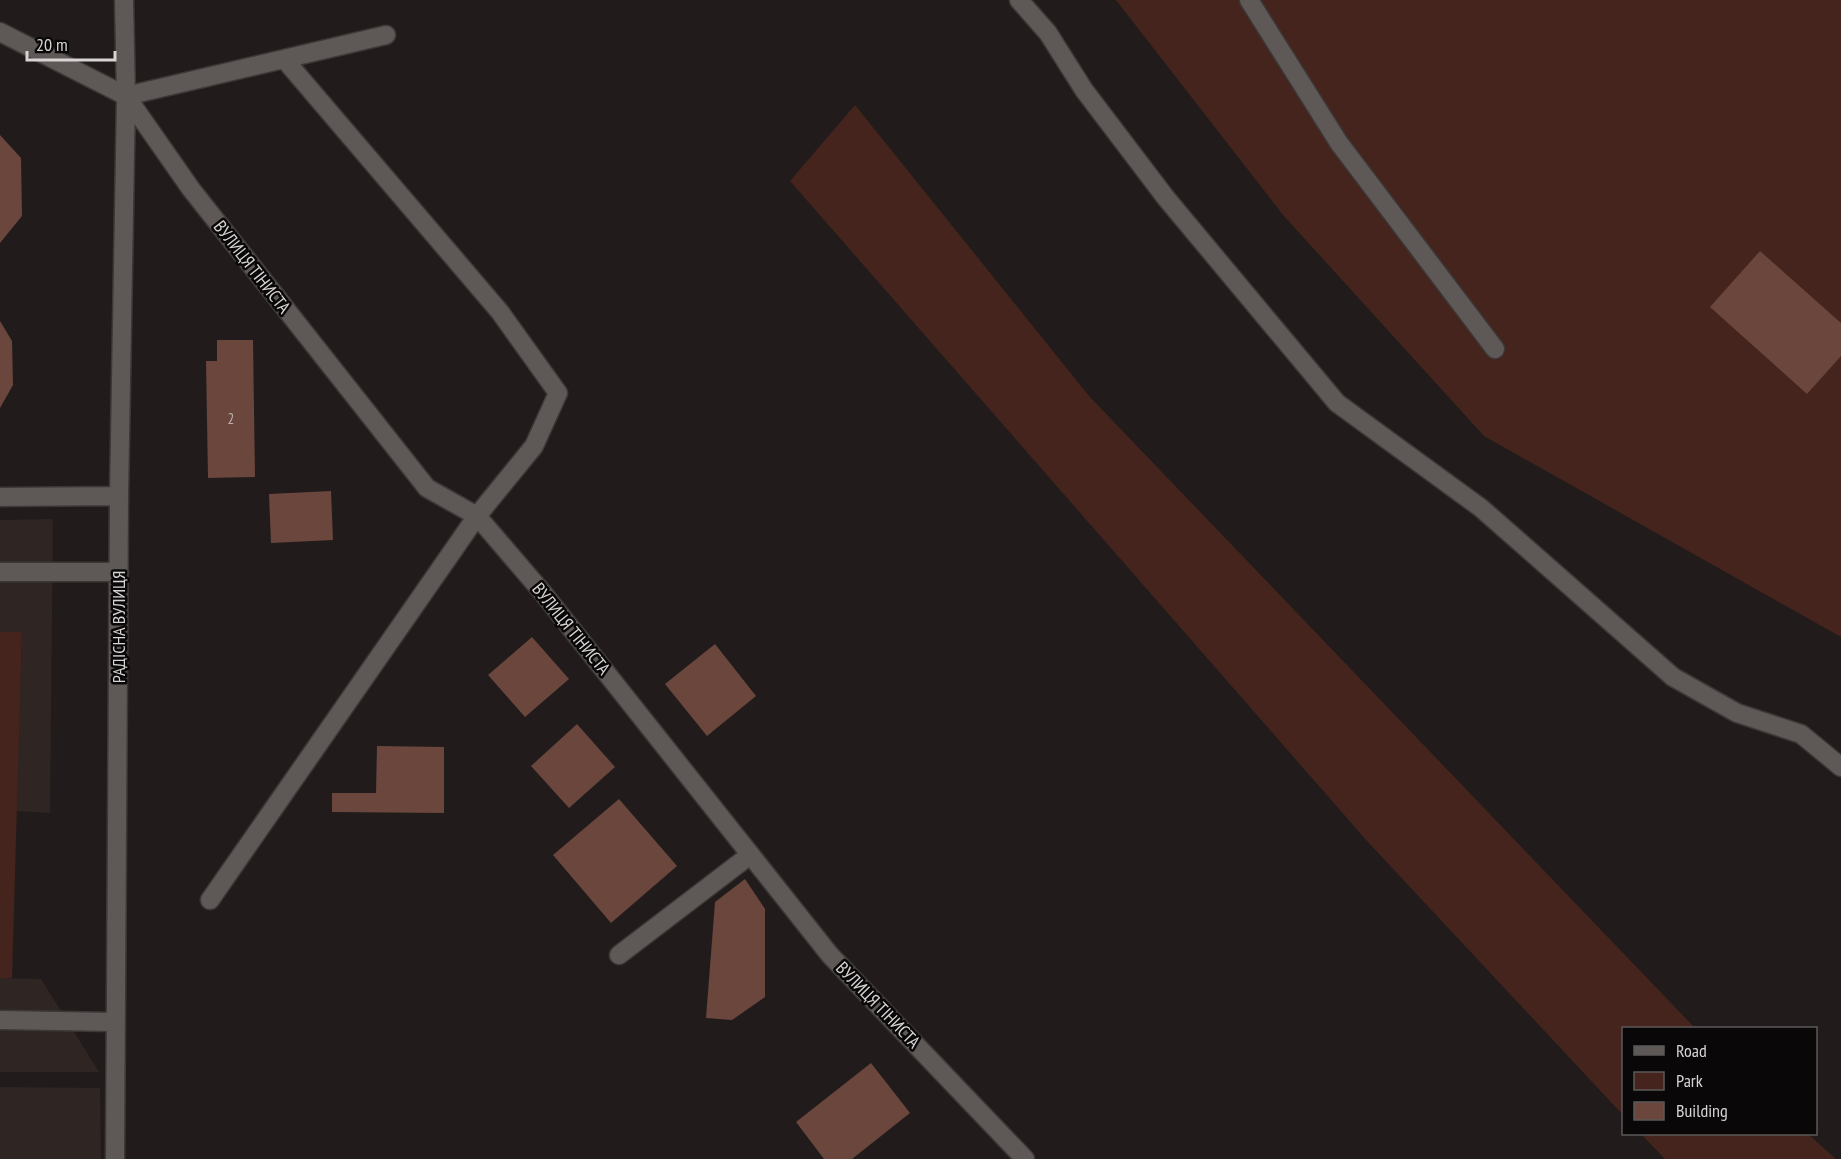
<svg xmlns="http://www.w3.org/2000/svg" width="1841" height="1159" font-family="'PT Sans Narrow',sans-serif">
<style>
.built{fill:#2f2522}
.green{fill:#44241c}
.building{fill:#6a463d}
.lines{fill:none;stroke-linecap:round;stroke-linejoin:round}
.minor-casing{stroke:#3c3837;stroke-width:21}
.minor{stroke:#5e5856;stroke-width:18}
.labels{text-anchor:middle;stroke-width:5;stroke-linejoin:round;paint-order:stroke}
.number-label{font-size:15px;fill:#bcb0ae}
.street-label{font-size:18px;fill:#d7d4d3;stroke:#090707}
</style>
<rect width="100%" height="100%" fill="#211c1b"/>
<path class="built" d="M53,519L50,813L16,811L22,633L0,632V520Z
M0,978L41,979L99,1072H0Z
M0,1087L100,1088L101,1159H0Z"/>
<path class="green" d="M1116,0H1841V637L1484,436L1283,215Z
M855,105L1089,396L1695,1028H1624L1623,1115L1367,841L790,181Z
M0,632H22L12,978H0Z
M1641,1134H1808L1836,1159H1665Z"/>
<path class="building" d="M0,135L21,158L22,216L0,243Z
M1760,251L1841,323V356L1807,394L1710,307Z
M0,321L12,341L13,385L0,408Z
M217,340H253L255,477L208,478L206,361H217Z
M331,491L333,540L271,543L269,494Z
M532,637L569,679L525,717L488,675Z
M715,644L756,696L707,736L665,684Z
M577,724L615,767L569,808L531,766Z
M377,746L444,747V813L332,812V793H376Z
M619,799L677,866L611,923L553,855Z
M745,879L765,909V997L732,1020L706,1018L715,902Z
M871,1063L910,1113L852,1159H824L796,1122Z"/>
<g class="lines">
<defs>
<path id="minor" d="M1019,0L1048,33L1084,90L1166,198L1337,403L1481,508L1673,677L1737,713L1801,734L1841,767
M1249,0L1339,143L1495,349
M0,32L126,96L191,189L427,488L477,516L543,593L830,955L1025,1159
M126,96L386,35
M0,497L119,496
M0,572H119
M210,900L477,516L534,446L558,393L500,312L285,60
M619,955L750,855
M0,1020L114,1022
M115,1159L119,496L126,96L124,0"/>
</defs>
<use href="#minor" class="minor-casing"/>
<use href="#minor" class="minor"/>
</g>
<g class="labels">
<g class="number-label">
<text x="231" y="424">2</text>
</g>
<g class="street-label">
<text transform="translate(252 267) rotate(52)" y="6">ВУЛИЦЯ ТІНИСТА</text>
<text transform="translate(119 627) rotate(-90)" y="6">РАДІСНА ВУЛИЦЯ</text>
<text transform="translate(571 629) rotate(51)" y="6">ВУЛИЦЯ ТІНИСТА</text>
<text transform="translate(878 1005) rotate(46)" y="6">ВУЛИЦЯ ТІНИСТА</text>
</g>
</g>
<rect x="1622" y="1027" width="195" height="108" fill="#090707" stroke="#5b5959" stroke-width="1.5"/>
<rect x="1634" y="1046" width="30" height="9" fill="#5e5856" stroke="#5b5959" stroke-width="1.5"/>
<text x="1676" y="1057" font-size="18" fill="#d7d4d3">Road</text>
<rect x="1634" y="1072" width="30" height="18" fill="#44241c" stroke="#5b5959" stroke-width="1.5"/>
<text x="1676" y="1087" font-size="18" fill="#d7d4d3">Park</text>
<rect x="1634" y="1102" width="30" height="18" fill="#6a463d" stroke="#5b5959" stroke-width="1.5"/>
<text x="1676" y="1117" font-size="18" fill="#d7d4d3">Building</text>
<path d="M27 51v9h88v-9" fill="none" stroke="#d7d4d3" stroke-width="3"/>
<text x="36" y="51" font-size="18" fill="#d7d4d3" stroke="#090707" stroke-width="4.5" paint-order="stroke">20 m</text>
</svg>
